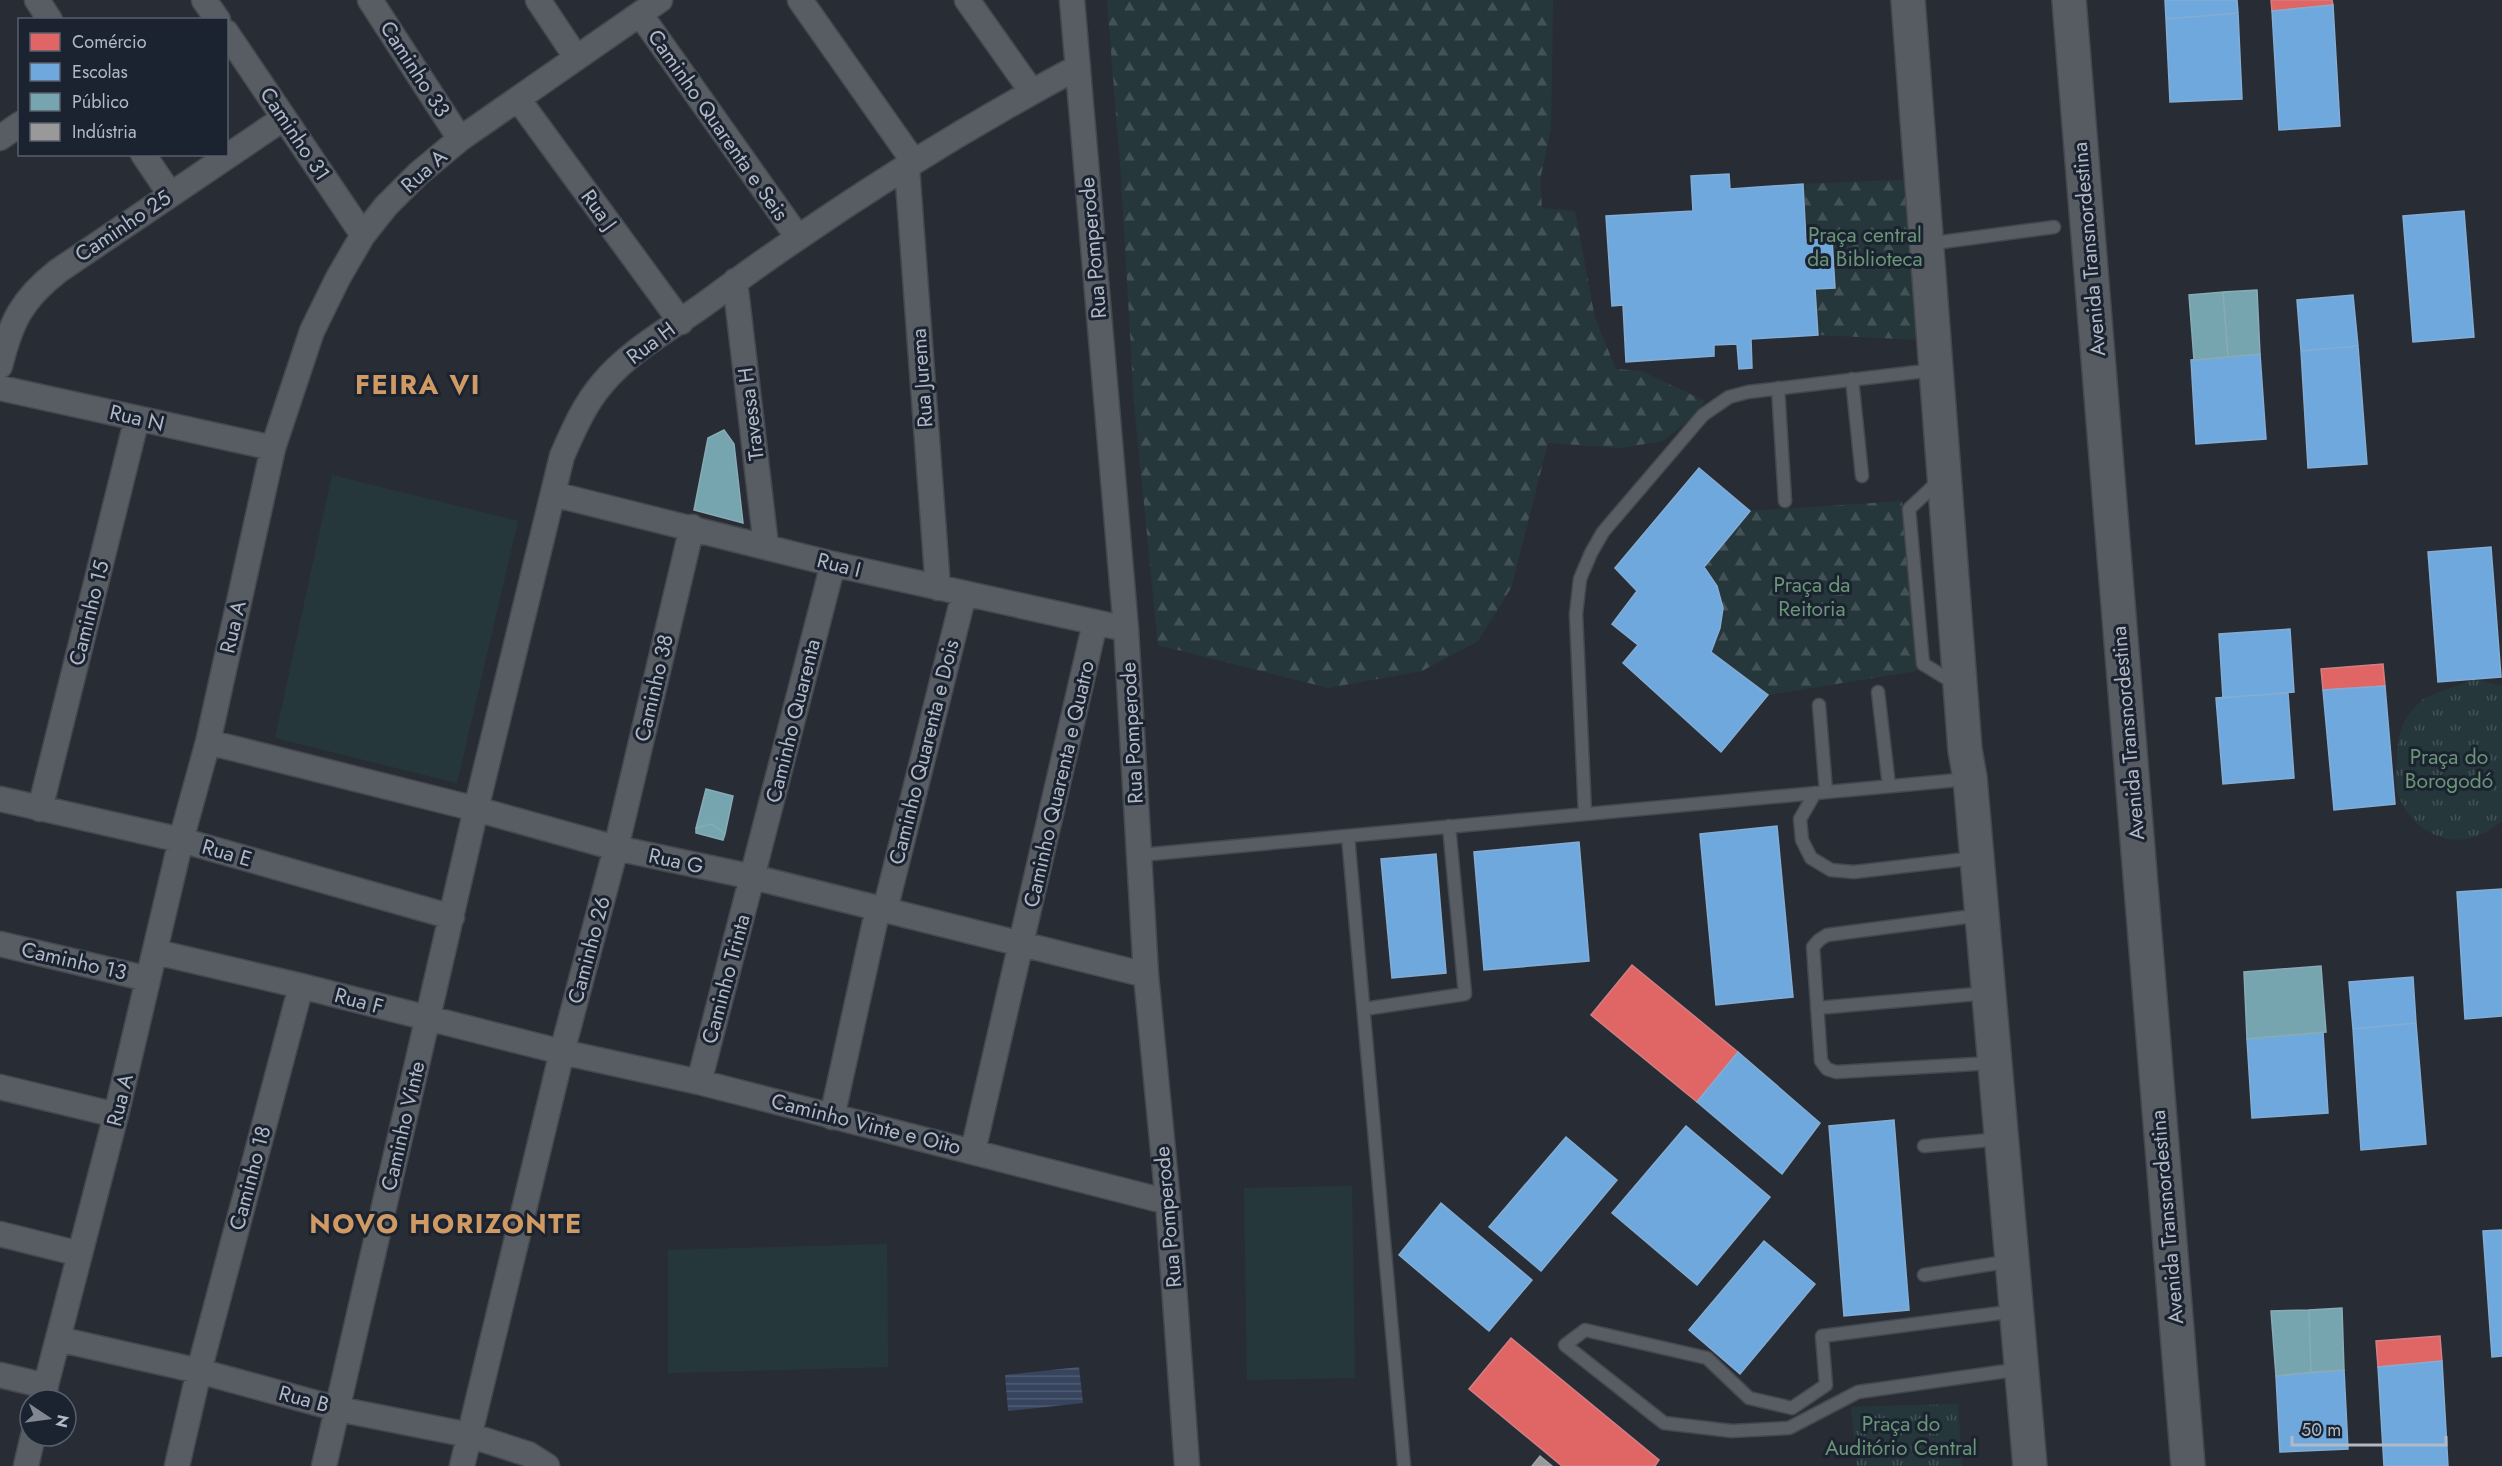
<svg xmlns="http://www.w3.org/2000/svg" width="2502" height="1466" font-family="Jost,sans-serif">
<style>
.forest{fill:url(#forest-firs)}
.park{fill:url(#park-tufts)}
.pitch{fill:#26373b}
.water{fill:url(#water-rules)}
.shops{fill:#e06666;stroke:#d27f83;stroke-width:1.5}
.schools{fill:#6fa8dc;stroke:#83add5;stroke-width:1.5}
.public{fill:#76a5af;stroke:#88abb6;stroke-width:1.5}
.industry{fill:#999;stroke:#a0a3a6;stroke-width:1.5}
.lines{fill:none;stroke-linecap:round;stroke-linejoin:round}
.lane-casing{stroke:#45484e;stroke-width:15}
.street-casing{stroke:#45484e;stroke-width:27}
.secondary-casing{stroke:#45484e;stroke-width:36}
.lane{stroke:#585c63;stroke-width:12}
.street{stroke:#585c63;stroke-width:24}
.secondary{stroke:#575b62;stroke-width:33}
.labels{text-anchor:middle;stroke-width:6;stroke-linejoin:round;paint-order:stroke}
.street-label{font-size:21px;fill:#b2b9c6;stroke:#1c2330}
.park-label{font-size:21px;fill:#6a9677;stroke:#1c2330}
.district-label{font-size:27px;font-weight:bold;letter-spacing:1.5px;fill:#d09a64;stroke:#1c2330}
</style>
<defs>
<pattern id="forest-firs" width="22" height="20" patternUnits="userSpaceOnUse" patternTransform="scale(1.5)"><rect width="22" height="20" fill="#26373b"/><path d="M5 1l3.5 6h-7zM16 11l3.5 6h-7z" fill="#435256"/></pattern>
<pattern id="park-tufts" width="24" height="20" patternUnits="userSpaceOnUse" patternTransform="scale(1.5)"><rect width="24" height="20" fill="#26373b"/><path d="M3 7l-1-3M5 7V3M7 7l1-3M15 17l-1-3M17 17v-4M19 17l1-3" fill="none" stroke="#435256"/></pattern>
<pattern id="water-rules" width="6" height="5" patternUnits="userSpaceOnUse" patternTransform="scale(1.5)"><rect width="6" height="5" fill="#37445d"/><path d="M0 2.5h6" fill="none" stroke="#525d73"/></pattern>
</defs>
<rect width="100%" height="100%" fill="#282d35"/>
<path class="forest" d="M1107,0H1553L1551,128L1540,180L1542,208L1575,211L1595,318L1616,369L1641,371L1705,401L1692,418L1663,441L1621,448L1548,443L1511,588L1478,641L1422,671L1328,688L1158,645L1134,403L1121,177Z
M1922,179L1923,340L1818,335L1803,184Z
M1902,501L1916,671L1768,695L1711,652C1726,616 1727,599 1704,567L1750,511Z"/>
<path class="park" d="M2475,679L2502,686V821C2492,829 2482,835 2470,838C2434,847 2399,816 2395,781C2395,774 2397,766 2397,758C2399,732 2400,721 2421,701C2427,695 2464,684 2475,679Z
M1958,1404L1962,1466H1857L1851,1407Z"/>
<path class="pitch" d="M332,475L518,521L457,783L275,738Z
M1352,1186L1355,1378L1247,1380L1244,1188Z
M887,1244L888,1367L668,1373V1250Z"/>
<path class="water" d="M1079,1367L1083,1403L1008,1411L1005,1375Z"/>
<path class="shops" d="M2271,0H2332L2333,5L2272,11Z
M2383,664L2385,686L2323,690L2321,669Z
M1632,965L1738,1052L1697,1102L1591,1015Z
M2440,1336L2442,1361L2378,1367L2376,1341Z
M1511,1338L1659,1460L1655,1466H1562L1469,1389Z"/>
<path class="schools" d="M2165,0H2237L2238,13L2166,19Z
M2333,5L2340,126L2279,130L2272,11Z
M2238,13L2242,99L2170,102L2166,19Z
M1729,174L1730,189L1803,184L1806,240L1832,239L1835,288L1815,289L1818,335L1751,339L1752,368L1739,369L1737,344L1714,345V356L1626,362L1623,305L1612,306L1606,216L1693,211L1691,176Z
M2464,211L2474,337L2413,342L2403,216Z
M2353,295L2358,346L2301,351L2297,300Z
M2358,346L2367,464L2308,468L2301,351Z
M2260,354L2266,439L2196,444L2191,360Z
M1699,468L1750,511L1704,567L1717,586L1723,608L1720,628L1711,652L1768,695L1721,752L1623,663L1638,645L1612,624L1637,591L1615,568Z
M2491,547L2501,677L2438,682L2428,552Z
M2290,629L2294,692L2223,698L2219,634Z
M2385,686L2395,804L2334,810L2323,690Z
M2288,693L2294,778L2223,784L2216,698Z
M1777,826L1793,997L1716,1005L1700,834Z
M1579,842L1589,961L1484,970L1474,852Z
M1436,854L1446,973L1392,978L1381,859Z
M2502,889V1016L2465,1019L2457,892Z
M2413,977L2416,1023L2353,1029L2349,982Z
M2416,1023L2426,1144L2361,1150L2353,1029Z
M2323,1032L2328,1113L2252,1118L2247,1039Z
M1738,1052L1820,1123L1782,1174L1697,1102Z
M1894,1120L1909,1310L1844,1316L1829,1126Z
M1686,1126L1770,1197L1697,1285L1612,1213Z
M1566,1137L1617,1180L1541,1271L1489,1227Z
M1441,1203L1532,1280L1489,1331L1399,1255Z
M2502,1230V1356L2492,1357L2483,1231Z
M1764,1241L1815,1284L1740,1374L1689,1330Z
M2442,1361L2448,1466H2384L2378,1367Z
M2344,1370L2348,1449L2280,1452L2276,1376Z"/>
<path class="public" d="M2257,290L2260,354L2228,357L2223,292Z
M2223,292L2228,357L2194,360L2189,295Z
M724,430L734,444L743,523L694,510L708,438Z
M706,789L733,796L725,834L712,824L696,828Z
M712,824L725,834L723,840L696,833V828Z
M2321,966L2326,1032L2247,1039L2244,972Z
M2342,1308L2344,1370L2311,1372L2309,1310Z
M2309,1310L2311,1372L2276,1376L2271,1311Z"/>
<path class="industry" d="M1540,1456L1552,1466H1532Z"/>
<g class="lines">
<defs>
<path id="lane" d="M1927,244L2054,227
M1852,379L1862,476
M1778,388L1785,501
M1941,479L1909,509L1923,664L1956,684
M1878,692L1889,786
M1819,705L1826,791
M1815,793L1800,819L1802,840L1811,858L1831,870L1854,872L1975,858
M1585,814L1576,614L1580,579L1591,553L1603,532L1703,415L1729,397L1748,392L1934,370
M1348,836L1404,1466
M1151,854L1969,779
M1981,915L1827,935L1819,940L1813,947L1821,1061L1827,1069L1836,1072L1993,1063
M1817,1008L1988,993
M1364,1009L1465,994L1449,826
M1924,1146L2000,1139
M1924,1275L2011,1261
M2016,1311L1822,1336L1826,1385L1792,1408L1749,1398L1707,1358L1585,1330L1565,1345L1664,1423L1732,1431L1789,1428L1858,1392L2021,1369"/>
<path id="street" d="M37,0L50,20
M204,0L218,20
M370,0L460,139
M538,0L576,57
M800,0L914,162
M967,0L1032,92
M1072,0L1126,629L1146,975L1168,1202L1187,1466
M640,14L797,236
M226,32L363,235
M518,99L681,322
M0,138L20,124
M143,154L170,194
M907,168L938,588
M735,281L766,546
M0,366C11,322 21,300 58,271L284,118
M0,388L273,448
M553,494L833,564L1126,629
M208,742L476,809L616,848L753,877L1146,975
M0,799L181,840L452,917
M40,809L137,418
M885,910L964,594
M0,944L148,979
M156,952L301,986L562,1052L699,1082L1168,1202
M699,1082L833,564
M0,1087L116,1115
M832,1117L878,908
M973,1151L1095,623
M0,1234L80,1254
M58,1339L199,1371L338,1409L469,1435L528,1454L547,1466
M0,1375L46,1386
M42,1400L116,1115L181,840L208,742L273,448L312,331L338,278L363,235L386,206L418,174L460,139L660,0
M26,1466L33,1436
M177,1466L199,1371L301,986
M324,1466L476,809L562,456C573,431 584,405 602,384C628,352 668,330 702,306C821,218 947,137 1078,67
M462,1466L562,1052L616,848L692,527"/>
<path id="secondary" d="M1908,0L1965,750L1970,778L2030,1466
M2069,0L2188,1466"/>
</defs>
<use href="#lane" class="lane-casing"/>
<use href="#street" class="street-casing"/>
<use href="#secondary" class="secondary-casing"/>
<use href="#lane" class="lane"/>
<use href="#street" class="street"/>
<use href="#secondary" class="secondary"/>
</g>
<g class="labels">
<g class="street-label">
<text transform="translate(415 69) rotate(57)" y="7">Caminho 33</text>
<text transform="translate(718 125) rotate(55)" y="7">Caminho Quarenta e Seis</text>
<text transform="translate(295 134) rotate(56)" y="7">Caminho 31</text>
<text transform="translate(424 171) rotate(-42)" y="7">Rua A</text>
<text transform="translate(599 210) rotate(54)" y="7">Rua J</text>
<text transform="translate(123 226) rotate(-34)" y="7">Caminho 25</text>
<text transform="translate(1093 248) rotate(-95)" y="7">Rua Pomperode</text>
<text transform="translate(2089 249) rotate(-95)" y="7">Avenida Transnordestina</text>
<text transform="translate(651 343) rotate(-37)" y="7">Rua H</text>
<text transform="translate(922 378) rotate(-94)" y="7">Rua Jurema</text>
<text transform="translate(751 414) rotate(-97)" y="7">Travessa H</text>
<text transform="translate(137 418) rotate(13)" y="7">Rua N</text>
<text transform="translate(839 565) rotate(14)" y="7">Rua I</text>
<text transform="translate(89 613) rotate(-76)" y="7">Caminho 15</text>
<text transform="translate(233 627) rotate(-77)" y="7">Rua A</text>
<text transform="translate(654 688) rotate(-77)" y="7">Caminho 38</text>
<text transform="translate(793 721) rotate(-76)" y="7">Caminho Quarenta</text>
<text transform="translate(1132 733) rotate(-93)" y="7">Rua Pomperode</text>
<text transform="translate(2128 733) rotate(-95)" y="7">Avenida Transnordestina</text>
<text transform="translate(924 752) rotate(-76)" y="7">Caminho Quarenta e Dois</text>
<text transform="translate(1059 784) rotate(-77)" y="7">Caminho Quarenta e Quatro</text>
<text transform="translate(227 853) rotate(16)" y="7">Rua E</text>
<text transform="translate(676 861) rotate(12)" y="7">Rua G</text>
<text transform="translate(589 950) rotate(-75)" y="7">Caminho 26</text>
<text transform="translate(74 961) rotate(13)" y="7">Caminho 13</text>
<text transform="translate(726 979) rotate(-75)" y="7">Caminho Trinta</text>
<text transform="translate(359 1001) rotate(15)" y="7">Rua F</text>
<text transform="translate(120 1100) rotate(-76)" y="7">Rua A</text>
<text transform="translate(866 1124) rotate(14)" y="7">Caminho Vinte e Oito</text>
<text transform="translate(403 1126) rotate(-77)" y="7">Caminho Vinte</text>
<text transform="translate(250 1178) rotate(-75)" y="7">Caminho 18</text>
<text transform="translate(1168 1217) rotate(-95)" y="7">Rua Pomperode</text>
<text transform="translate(2167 1217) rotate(-95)" y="7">Avenida Transnordestina</text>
<text transform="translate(304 1399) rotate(15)" y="7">Rua B</text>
</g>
<g class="park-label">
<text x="1865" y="242">Praça central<tspan x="1865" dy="24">da Biblioteca</tspan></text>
<text x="1812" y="592">Praça da<tspan x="1812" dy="24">Reitoria</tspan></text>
<text x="2449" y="764">Praça do<tspan x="2449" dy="24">Borogodó</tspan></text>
<text x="1901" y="1431">Praça do<tspan x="1901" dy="24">Auditório Central</tspan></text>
</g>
<g class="district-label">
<text x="418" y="394">FEIRA VI</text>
<text x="446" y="1233">NOVO HORIZONTE</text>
</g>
</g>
<rect x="18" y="18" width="210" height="138" fill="#1c2330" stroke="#585f6c" stroke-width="1.5"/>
<rect x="30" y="33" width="30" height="18" fill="#e06666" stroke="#585f6c" stroke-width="1.5"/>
<text x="72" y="48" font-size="18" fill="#b2b9c6">Comércio</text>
<rect x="30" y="63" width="30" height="18" fill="#6fa8dc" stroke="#585f6c" stroke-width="1.5"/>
<text x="72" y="78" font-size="18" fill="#b2b9c6">Escolas</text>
<rect x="30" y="93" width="30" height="18" fill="#76a5af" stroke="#585f6c" stroke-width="1.5"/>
<text x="72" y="108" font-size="18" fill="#b2b9c6">Público</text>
<rect x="30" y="123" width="30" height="18" fill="#999999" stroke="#585f6c" stroke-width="1.5"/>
<text x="72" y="138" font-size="18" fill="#b2b9c6">Indústria</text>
<g transform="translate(48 1418) rotate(103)"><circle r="28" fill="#1c2330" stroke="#585f6c" stroke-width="1.5"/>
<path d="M0-4.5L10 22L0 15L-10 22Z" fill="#828893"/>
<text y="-9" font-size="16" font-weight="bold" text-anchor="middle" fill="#b2b9c6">N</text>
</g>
<path d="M2292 1436v9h154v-9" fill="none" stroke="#b2b9c6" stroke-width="3"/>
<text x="2301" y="1436" font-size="18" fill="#b2b9c6" stroke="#1c2330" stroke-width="4.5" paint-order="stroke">50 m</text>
</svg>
